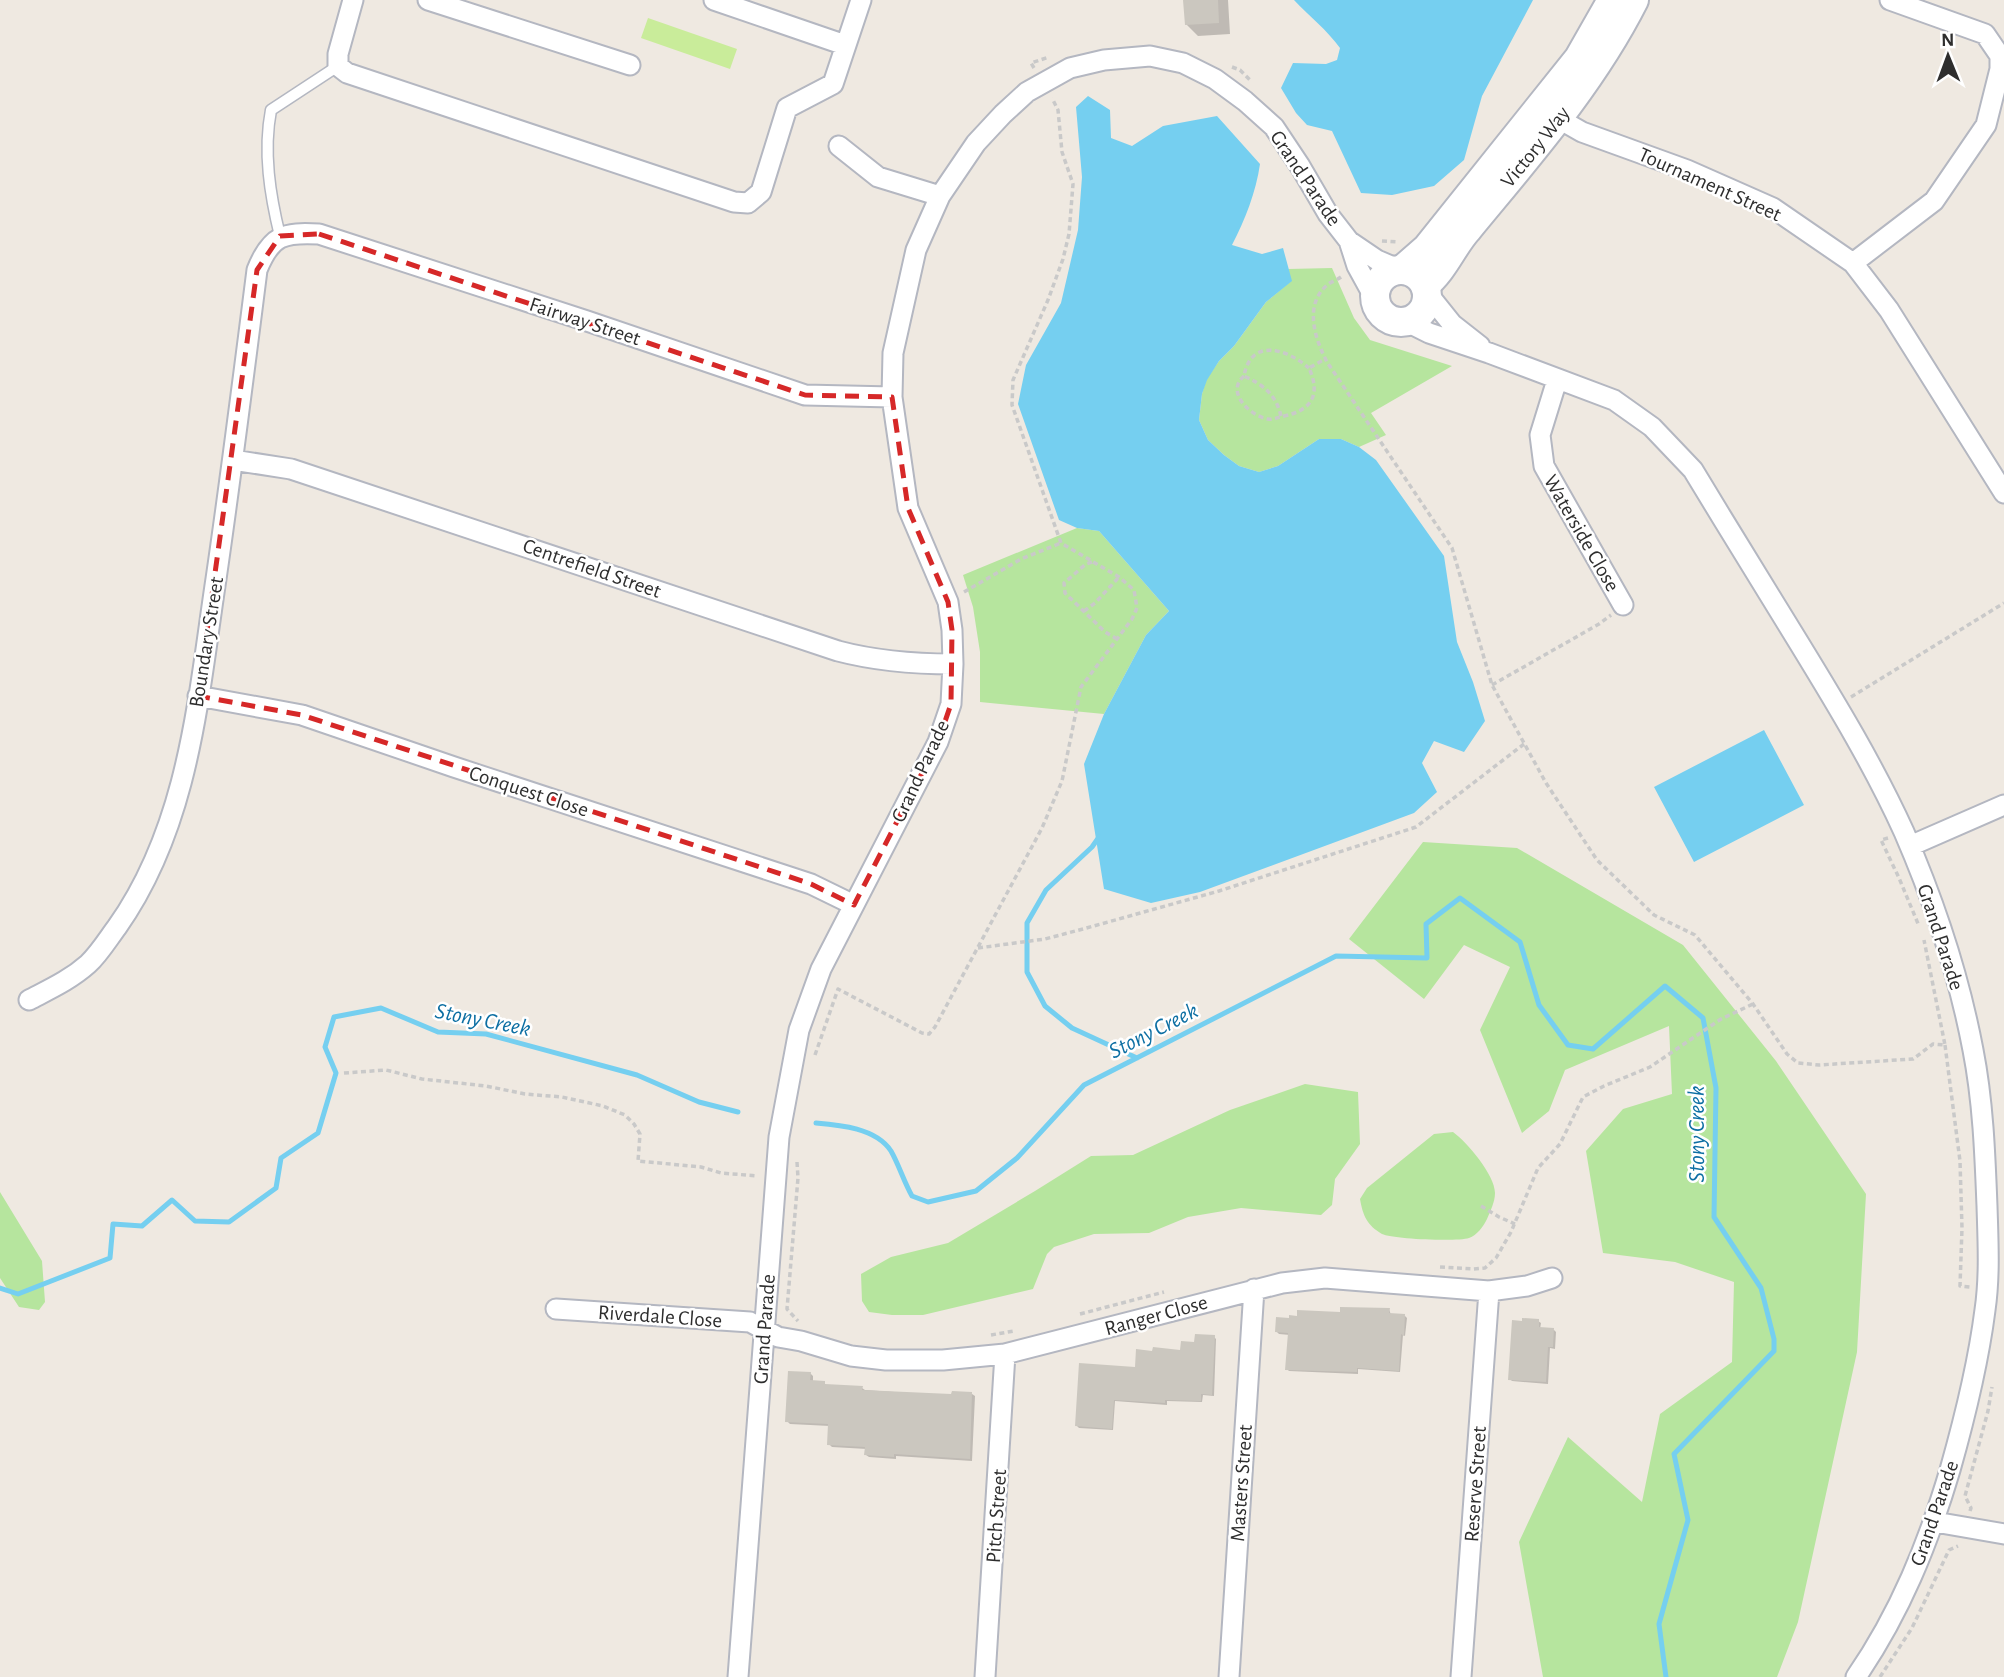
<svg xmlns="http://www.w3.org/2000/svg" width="2004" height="1677" font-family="'Alegreya Sans',sans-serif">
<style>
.green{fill:#b6e59e}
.pitch{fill:#c9ec9a}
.water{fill:#75cff0}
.shadow{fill:#0003}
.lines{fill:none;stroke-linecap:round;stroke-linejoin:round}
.stream{stroke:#75cff0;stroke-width:5}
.building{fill:#cbc7bf}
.lane-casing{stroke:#b4b7c1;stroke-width:13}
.street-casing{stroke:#b4b7c1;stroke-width:23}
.secondary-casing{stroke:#b4b7c1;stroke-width:32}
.path{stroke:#c9c9c9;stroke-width:3.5;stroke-dasharray:5 3.5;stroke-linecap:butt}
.lane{stroke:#fff;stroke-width:10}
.street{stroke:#fff;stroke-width:19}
.secondary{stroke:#fff;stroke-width:28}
.marked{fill:none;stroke:#d62828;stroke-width:5;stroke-dasharray:14 9;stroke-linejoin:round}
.labels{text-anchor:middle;stroke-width:5;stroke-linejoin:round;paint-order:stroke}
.street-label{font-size:21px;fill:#2e2e2e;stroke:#fff}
.water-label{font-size:23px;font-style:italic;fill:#0d6fa3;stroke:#fff}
</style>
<rect width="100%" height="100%" fill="#efe9e1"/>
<path class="green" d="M1332,268L1354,318L1370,340L1452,366L1371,413L1386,435L1359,447L1341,439H1319L1278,466L1259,472L1239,466L1224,455L1208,440L1199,420L1202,394L1206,380L1219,361L1234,346L1266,302L1291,281L1288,269Z
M1077,528L1099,531L1169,611L1146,635L1104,714L980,702V652L973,607L963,575Z
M1423,842L1517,848L1683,945L1776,1061L1866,1194L1857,1352L1798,1622L1777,1677H1543L1519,1542L1568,1437L1642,1502L1660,1414L1732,1362L1734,1282L1675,1262L1603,1253L1586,1151L1623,1109L1672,1094L1669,1026L1565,1070L1549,1111L1522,1133L1480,1030L1510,967L1464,945L1424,999L1349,939Z
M1305,1084L1358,1092L1360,1144L1335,1179L1332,1205L1321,1215L1241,1208L1188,1217L1149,1233L1094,1234L1054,1247L1047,1254L1033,1289L923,1315H892L869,1312L862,1301L861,1274L891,1257L948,1243L1035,1191L1091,1156L1133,1155L1230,1110Z
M1453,1132C1467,1142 1495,1175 1495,1193C1495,1202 1490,1212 1487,1219C1483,1227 1477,1235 1469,1238C1457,1242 1392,1239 1382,1234C1367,1225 1363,1216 1360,1199L1367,1188L1434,1134Z
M0,1192L42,1261L45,1302L39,1310L19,1307L0,1278Z"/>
<path class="pitch" d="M648,18L737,49L730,69L641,38Z"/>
<path class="water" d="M1294,0H1533L1482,96L1464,160L1434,186L1392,195L1361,193L1332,131L1307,125L1296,113L1281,88L1293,63L1326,64L1337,60L1340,48C1327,30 1309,16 1294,0Z
M1088,96L1110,110L1111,138L1132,146L1163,126L1217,116L1260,164C1256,192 1245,220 1232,245L1262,254L1283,248L1292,281L1266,302L1234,346L1219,361L1207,380L1202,394L1199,420L1208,440L1224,455L1239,466L1259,472L1278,466L1319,439H1341L1359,447L1376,460L1444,556L1457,642L1473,682L1485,721L1464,752L1434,741L1422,763L1437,792L1414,813L1200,892L1151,903L1104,889L1084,764L1104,714L1146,635L1169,611L1099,531L1077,528L1059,520L1018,404L1026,365L1061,303L1078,230L1082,177L1076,107Z
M1764,730L1804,805L1694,862L1654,787Z"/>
<path class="shadow" d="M1185,0H1228L1230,34L1198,36L1186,24Z
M1389,1309L1391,1315L1405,1316L1407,1318L1405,1336L1403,1335L1400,1372L1358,1369V1374L1289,1371L1287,1369L1290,1335L1279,1334L1277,1332L1291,1320Z
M1538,1321L1541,1323L1540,1329L1554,1330L1556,1332L1555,1349L1550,1348L1548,1384L1512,1381L1510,1379Z
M1214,1337L1216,1339L1214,1396L1203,1395L1202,1402L1167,1401V1405L1115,1401L1113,1430L1079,1428L1077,1426L1136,1369Z
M810,1373L813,1376V1382L824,1383L827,1386L862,1388L865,1390L953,1396L972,1394L975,1396L972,1461L896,1456V1459L869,1457L866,1455L867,1449L832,1447L829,1444L830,1426L790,1424L787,1421Z"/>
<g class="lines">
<path class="stream" d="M1099,837L1092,847L1046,890L1027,923V972L1045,1006L1072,1028L1137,1058
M816,1123C840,1125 876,1128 891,1151C899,1165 904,1182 912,1196L928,1202L976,1191L1017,1158L1084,1085L1336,956L1427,958L1426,924L1460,898L1520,942L1539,1005L1568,1045L1593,1049L1665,986L1703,1018L1716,1088L1714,1217L1761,1288L1774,1339V1351L1674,1454L1688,1520L1659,1624L1666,1677
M0,1288L18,1294L110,1258L113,1224L142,1226L172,1200L195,1221L229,1222L276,1188L281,1158L318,1133L336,1073L325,1047L334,1017L381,1008L438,1032L486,1034L637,1075L699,1102L738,1112"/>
</g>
<path class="building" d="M1183,0H1218L1219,23L1185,25Z
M1340,1307L1390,1308L1389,1313L1405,1314L1404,1336L1401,1334L1399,1371L1357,1368V1372L1285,1370L1288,1333L1275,1332L1276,1317L1289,1318V1315L1297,1316V1310L1340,1312Z
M1522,1318L1539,1319V1327L1554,1328L1553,1347H1548L1546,1382L1508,1380L1512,1320L1522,1321Z
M1195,1334L1215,1335L1212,1395L1201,1394V1401L1165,1400V1403L1114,1400L1112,1429L1075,1426L1079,1363L1135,1367L1136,1349L1152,1351L1153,1347L1180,1350L1181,1341L1194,1342Z
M788,1371L811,1372L810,1380L825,1381V1384L863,1386L862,1390L951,1394L952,1391L972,1392L970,1459L894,1454V1457L864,1455L865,1447L827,1445L828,1424L785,1422Z"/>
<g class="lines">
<defs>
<path id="lane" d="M280,236C270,195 263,152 271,110L338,66"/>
<path id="street" d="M353,0L338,54V66L347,73L734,202L748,203L761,192L787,108L833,84L861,0
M428,0L630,65
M714,0L845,45
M1547,112L1582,132L1687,170L1773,208L1853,263L1889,310L2004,493
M839,146L878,177L940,196
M1349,241L1377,260L1398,269
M1853,263L1934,201L1986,125L2000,69V56L1985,34L1890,0
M1428,294L1452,324L1480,346
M1407,322L1429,333L1489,353L1614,400L1652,427L1693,470C1728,528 1764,586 1799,643C1837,705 1874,766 1904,832C1934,901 1959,976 1973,1050C1983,1101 1985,1154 1987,1206C1988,1240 1990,1276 1985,1310C1978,1365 1965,1417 1950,1470C1928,1544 1900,1613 1856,1677
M1557,380L1540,435L1544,466L1623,605
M233,460L291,469L838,651C876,661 914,664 953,664
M198,696L302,715L454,767L811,884L854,905
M1910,846L2004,805
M29,1000C50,989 70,980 88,964C99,954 108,939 117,927C189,825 198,699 216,579C231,476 244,373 257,270C271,235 284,232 319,234L587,321L805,395L892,397
M556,1309L750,1322L778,1337L801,1341L851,1356L886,1360H943L1005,1354L1282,1283L1325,1278L1489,1291L1527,1286L1552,1278
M1935,1522L2004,1534
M738,1677L779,1137L799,1030L821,969L938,742L951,704L953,664L952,630L948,602L908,508L892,397L893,353L916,250L940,196L976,143L1003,114L1027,92L1070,68L1104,60L1150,56L1183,63L1215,79L1245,101L1274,127L1300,166L1328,214L1349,241L1357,266L1374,297
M985,1677L1005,1354
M1229,1677L1254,1289
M1461,1677L1489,1291"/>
<g id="secondary">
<path d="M1403,269L1427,248L1579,58L1612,0"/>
<circle cx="1401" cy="296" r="26"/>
<path id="s1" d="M1425,285C1443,271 1452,247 1467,230C1527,157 1591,85 1634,0"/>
</g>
</defs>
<use href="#lane" class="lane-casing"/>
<use href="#street" class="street-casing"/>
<use href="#secondary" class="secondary-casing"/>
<path class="path" d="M1232,67L1240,70L1251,81
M1034,68L1031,63L1049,57
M1382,241L1399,242
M1341,277C1337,280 1330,282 1326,286C1304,306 1315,339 1327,362L1452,548L1492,685L1546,783L1597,860L1654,915L1695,935L1753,1004L1787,1054L1798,1063L1819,1065L1913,1059L1933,1044L1945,1045L1924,940
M1244,376C1225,392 1250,416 1268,419C1274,420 1278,417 1284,416C1312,410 1321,395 1309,368L1325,359
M1281,416C1276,395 1264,385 1244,376C1251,337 1287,349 1309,368
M1092,562L1086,564L1064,583L1065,593L1105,632L1117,639
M964,592L1021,559L1061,543
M1084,611L1095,603L1119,577
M1492,685L1599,624L1611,615
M1851,697L2004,603
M1888,838L1881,840L1899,878L1919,926
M978,948L1045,939L1083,929L1219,891L1416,827L1524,744
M1945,1045L1960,1161L1962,1228L1960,1286L1970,1287
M815,1055L838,989L922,1033L929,1034L935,1027L1042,828L1062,781L1081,687L1132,619L1137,608L1134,590L1119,577L1061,543L1012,405L1013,380L1048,300L1063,259L1069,234L1073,184L1062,152L1058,110L1052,98
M344,1073L386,1070L422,1079L486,1086L525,1094L562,1097L603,1106L625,1115L634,1124L640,1134L638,1161L701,1167L721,1173L758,1176
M797,1162L798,1178L787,1309L798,1321
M1481,1206L1499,1217L1515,1224
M1440,1267L1473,1269L1485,1268L1496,1258L1511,1232L1538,1168L1560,1144L1583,1097L1604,1086L1650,1067L1721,1019L1753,1004
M1080,1314L1164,1292
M991,1335L1014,1331
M1970,1511L1971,1508L1965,1496L1988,1411L1992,1387
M1880,1677L1912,1628L1949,1550L1958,1546"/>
<use href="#lane" class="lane"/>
<use href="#street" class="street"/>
<use href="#secondary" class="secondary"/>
</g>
<path class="marked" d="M319,234L805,395L892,397L908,508L948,602L952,630L951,704L938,742L854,905L811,884L302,715L198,696L257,270L280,236Z"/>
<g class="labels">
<g class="street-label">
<text dy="7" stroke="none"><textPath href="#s1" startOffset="177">Victory Way</textPath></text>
<text transform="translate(1306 178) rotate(56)" y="7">Grand Parade</text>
<text transform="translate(1710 184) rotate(24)" y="7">Tournament Street</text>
<text transform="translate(585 321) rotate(18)" y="7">Fairway Street</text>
<text transform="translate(1582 533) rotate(60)" y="7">Waterside Close</text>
<text transform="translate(592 568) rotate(19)" y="7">Centrefield Street</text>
<text transform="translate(206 642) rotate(-81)" y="7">Boundary Street</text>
<text transform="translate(920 771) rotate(-65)" y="7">Grand Parade</text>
<text transform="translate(529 791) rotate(18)" y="7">Conquest Close</text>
<text transform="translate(1941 937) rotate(72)" y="7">Grand Parade</text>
<text transform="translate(1156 1315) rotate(-15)" y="7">Ranger Close</text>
<text transform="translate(660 1316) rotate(4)" y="7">Riverdale Close</text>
<text transform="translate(764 1329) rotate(-86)" y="7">Grand Parade</text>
<text transform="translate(1241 1483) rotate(-86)" y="7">Masters Street</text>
<text transform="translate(1475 1484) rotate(-86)" y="7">Reserve Street</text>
<text transform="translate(1934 1513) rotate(-71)" y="7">Grand Parade</text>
<text transform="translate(996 1516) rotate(-86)" y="7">Pitch Street</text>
</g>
<g class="water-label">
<text transform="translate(483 1019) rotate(11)" y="8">Stony Creek</text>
<text transform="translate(1153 1030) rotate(-27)" y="8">Stony Creek</text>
<text transform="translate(1696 1134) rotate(-90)" y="8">Stony Creek</text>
</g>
</g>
<g transform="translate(1948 56) rotate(359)" stroke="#ffffff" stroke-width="5" paint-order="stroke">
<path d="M0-5L12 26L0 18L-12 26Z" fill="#2e2e2e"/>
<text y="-10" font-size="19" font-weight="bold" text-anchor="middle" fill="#2e2e2e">N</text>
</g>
</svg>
